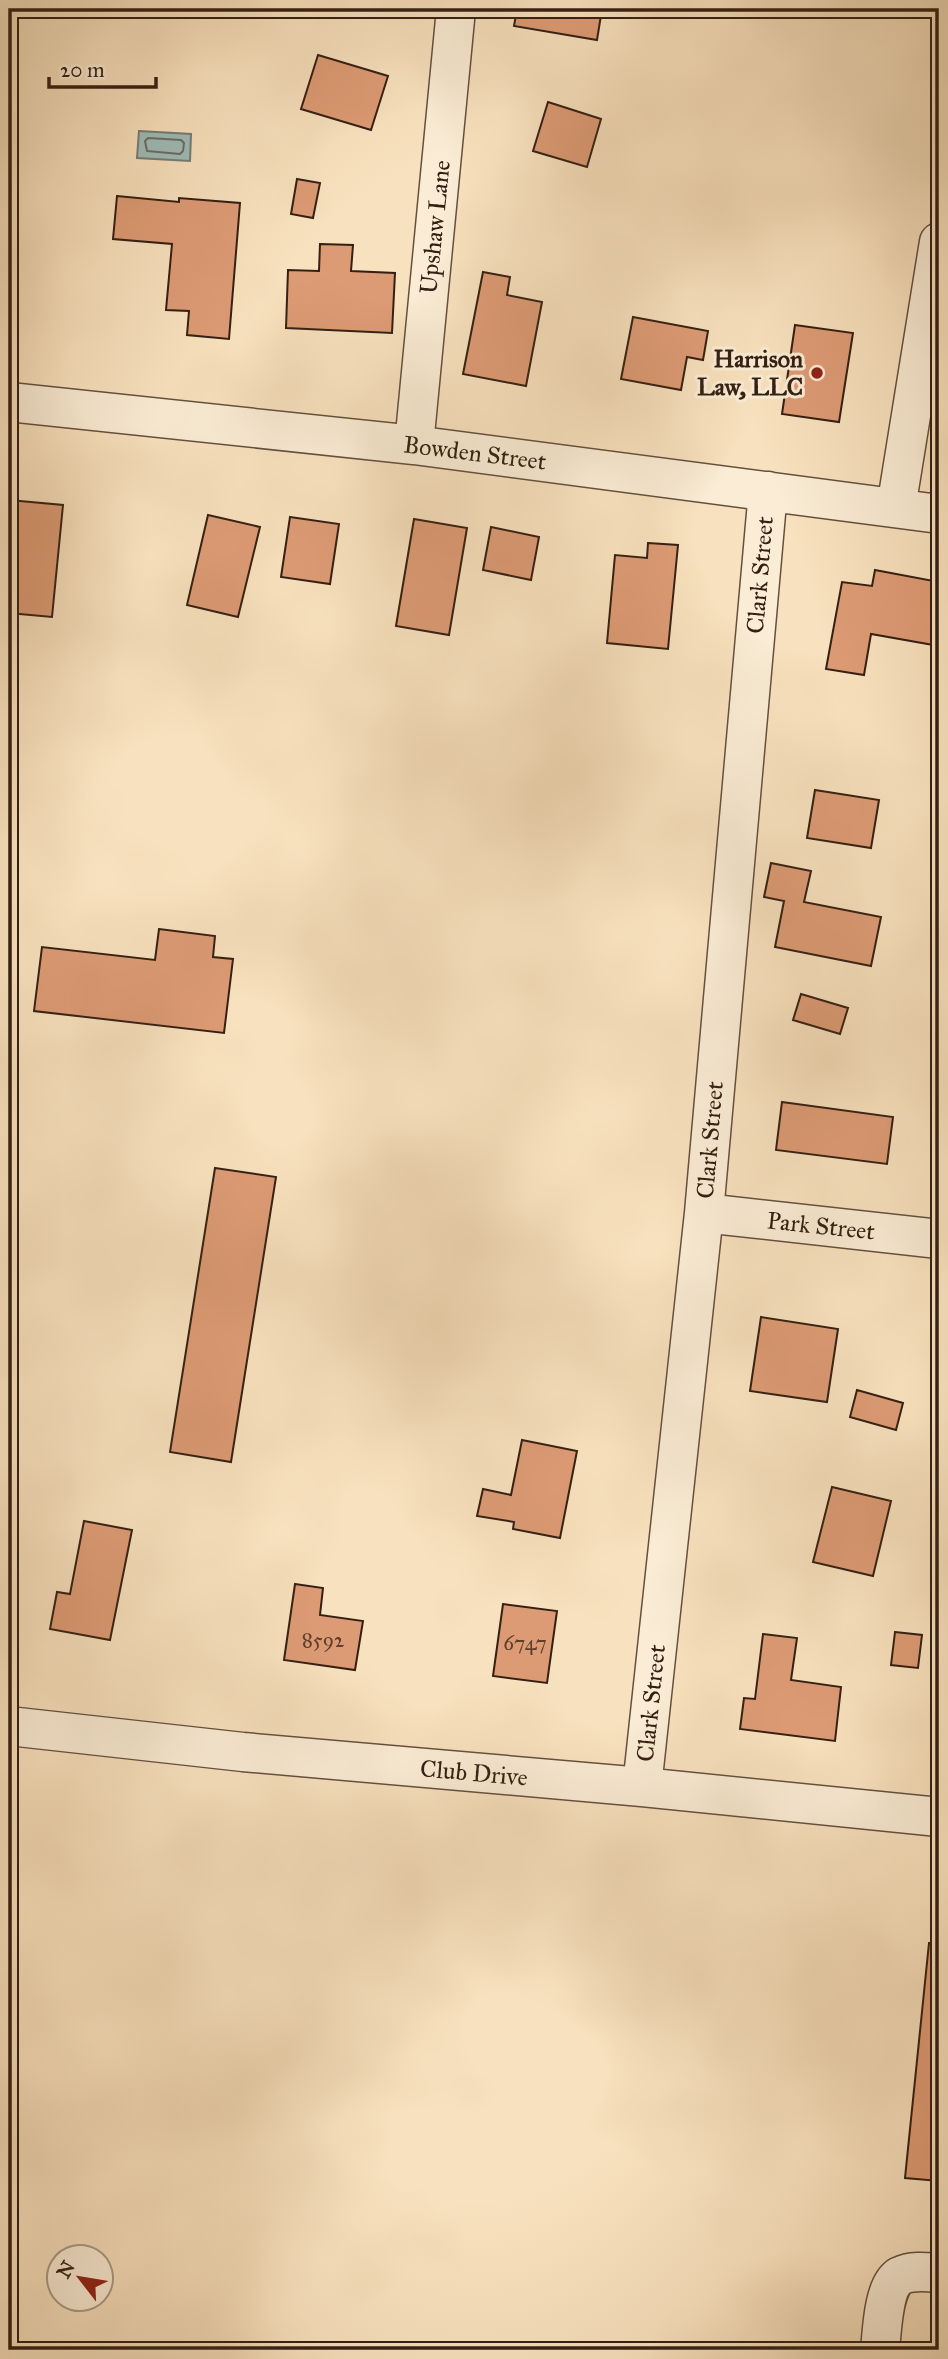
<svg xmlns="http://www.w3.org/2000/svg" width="948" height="2359" font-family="'IM FELL Great Primer',serif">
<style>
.water{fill:#9fbcb9;stroke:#747e77;stroke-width:2}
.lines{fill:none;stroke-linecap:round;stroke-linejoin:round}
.shore{stroke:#6a6e66;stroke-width:2}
.building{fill:#dd9b75;stroke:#342013;stroke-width:2}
.minor-casing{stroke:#65503e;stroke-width:41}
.minor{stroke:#faecd5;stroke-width:38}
.poi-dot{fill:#8f2418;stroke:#faecd5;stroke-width:2.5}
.labels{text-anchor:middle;stroke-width:6;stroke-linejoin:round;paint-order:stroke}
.number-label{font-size:21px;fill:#5e3f2c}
.street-label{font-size:24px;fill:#342013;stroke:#faecd5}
.poi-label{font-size:24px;font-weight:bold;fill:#342013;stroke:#faecd5;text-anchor:end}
</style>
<rect width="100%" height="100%" fill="#f8e1be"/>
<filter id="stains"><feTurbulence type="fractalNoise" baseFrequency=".00286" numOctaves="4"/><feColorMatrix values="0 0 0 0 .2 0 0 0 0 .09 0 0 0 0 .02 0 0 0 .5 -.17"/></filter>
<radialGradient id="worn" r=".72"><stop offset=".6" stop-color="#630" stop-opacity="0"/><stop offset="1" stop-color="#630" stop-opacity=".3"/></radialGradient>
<path class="water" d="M139,131L191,134L190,161L137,158Z"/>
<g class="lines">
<path class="shore" d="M148,138L181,140L184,143L183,151L180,154L147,151L145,141Z"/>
</g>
<path class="building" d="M517,9H602L597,40L514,26Z
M318,55L388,76L371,130L301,109Z
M548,102L601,119L587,167L533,151Z
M297,179L320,183L313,218L291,214Z
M117,196L179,202V198L240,203L229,339L187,335L189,311L166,310L172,244L113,239Z
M320,244L353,245L351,271L395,273L392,333L286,328L288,270L319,271Z
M483,272L510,277L507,295L542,302L526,386L463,374Z
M633,317L708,331L703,360L687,357L681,390L621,379Z
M795,325L853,333L839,422L782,414Z
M9,500L63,505L52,617L9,613Z
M208,515L260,527L238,617L187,605Z
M290,517L339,524L330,584L281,577Z
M414,519L467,528L449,635L396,626Z
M491,527L539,537L531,580L483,570Z
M648,543L678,545L668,649L607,643L615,555L647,558Z
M875,570L939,582V646L871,634L864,675L826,669L842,582L872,586Z
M815,790L879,800L871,848L807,838Z
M771,863L811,871L804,902L881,917L871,966L775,947L784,901L764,897Z
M159,929L215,936L213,957L233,959L224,1033L34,1011L42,947L155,960Z
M801,994L848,1008L840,1034L793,1020Z
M782,1102L893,1117L887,1164L776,1150Z
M215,1168L276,1177L231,1462L170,1452Z
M761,1317L838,1329L827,1402L750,1391Z
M857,1390L903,1403L896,1430L850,1417Z
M522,1440L577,1451L560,1538L513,1529L514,1522L477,1516L483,1489L511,1495Z
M832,1487L891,1501L873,1576L813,1562Z
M84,1521L132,1530L110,1640L50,1629L57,1592L70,1594Z
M295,1584L323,1588L320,1615L363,1621L355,1670L284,1660Z
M503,1604L557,1611L547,1683L493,1676Z
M895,1632L922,1635L918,1668L891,1665Z
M763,1634L797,1638L791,1680L841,1687L835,1741L740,1729L744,1698L755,1699Z
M929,1943L939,1944V2181L905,2178Z"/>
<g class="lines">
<defs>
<path id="minor" d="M9,402L414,445L939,514
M414,445L456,9
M896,508L939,242
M704,1213L939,1239
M9,1726L243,1752L642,1787L939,1817
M642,1787L704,1213L768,491
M880,2350C882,2332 883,2286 900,2276C912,2270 927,2272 939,2273"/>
</defs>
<use href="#minor" class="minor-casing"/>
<use href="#minor" class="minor"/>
</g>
<circle class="poi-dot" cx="817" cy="373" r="7"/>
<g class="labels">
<g class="number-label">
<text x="323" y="1647">8592</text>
<text x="525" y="1650">6747</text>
</g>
<g class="street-label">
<text transform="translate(435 227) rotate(-84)" y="8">Upshaw Lane</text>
<text transform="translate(475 453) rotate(7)" y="8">Bowden Street</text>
<text transform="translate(760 575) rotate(-85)" y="8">Clark Street</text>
<text transform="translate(710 1140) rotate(-85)" y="8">Clark Street</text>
<text transform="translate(821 1226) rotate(6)" y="8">Park Street</text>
<text transform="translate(651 1703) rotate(-84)" y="8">Clark Street</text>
<text transform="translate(474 1773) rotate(5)" y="8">Club Drive</text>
</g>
<g class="poi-label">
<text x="803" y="367">Harrison<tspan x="803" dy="28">Law, LLC</tspan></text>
</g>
</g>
<rect width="948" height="2359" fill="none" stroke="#f8e1be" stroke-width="35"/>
<rect x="10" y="10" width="927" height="2338" fill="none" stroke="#342013" stroke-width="3.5"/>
<rect x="18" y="18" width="913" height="2324" fill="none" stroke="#342013" stroke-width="2"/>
<g transform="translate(80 2278) rotate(301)"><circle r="33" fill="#faecd5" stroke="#ab9a87" stroke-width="2"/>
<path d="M0-5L12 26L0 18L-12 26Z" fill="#8f2418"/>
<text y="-10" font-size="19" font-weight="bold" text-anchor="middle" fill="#342013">N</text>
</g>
<path d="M49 77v10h107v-10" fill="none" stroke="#342013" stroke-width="3.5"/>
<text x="60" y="77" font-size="21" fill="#342013" stroke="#faecd5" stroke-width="5" paint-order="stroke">20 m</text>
<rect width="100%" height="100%" filter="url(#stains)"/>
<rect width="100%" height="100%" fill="url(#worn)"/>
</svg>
